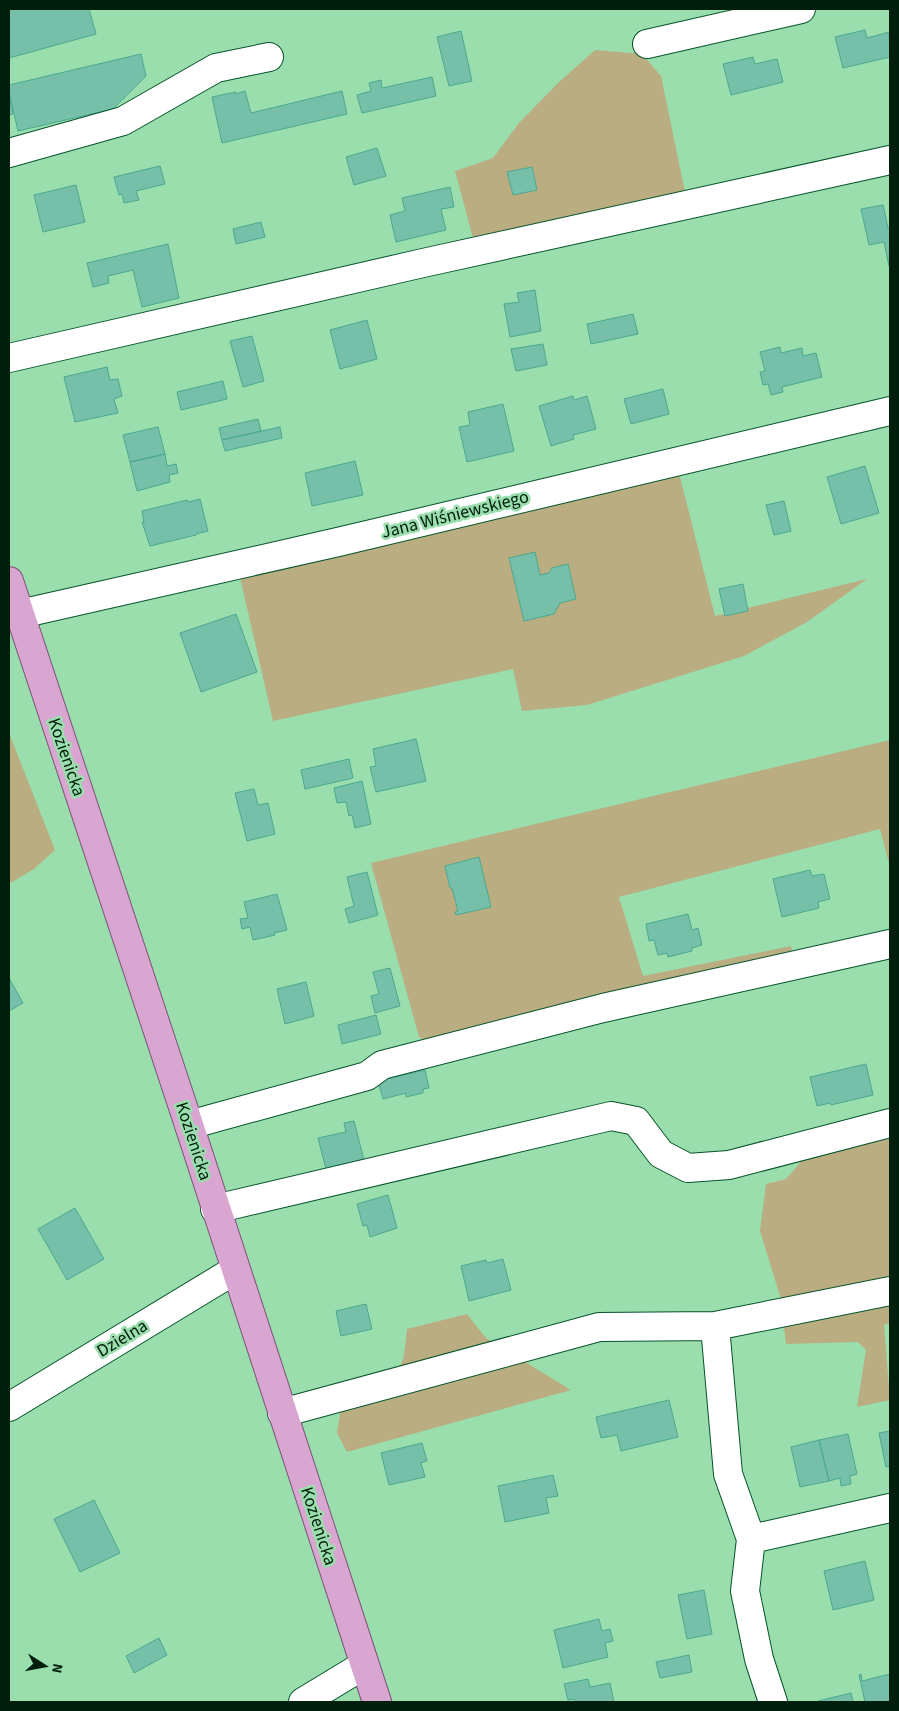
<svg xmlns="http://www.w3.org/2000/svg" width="899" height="1711" font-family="'Source Sans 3',sans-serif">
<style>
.green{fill:#bbad82}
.building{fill:#76c0a9;stroke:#4aa98f}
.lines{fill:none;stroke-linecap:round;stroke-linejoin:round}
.minor-casing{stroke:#05542a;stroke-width:30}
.major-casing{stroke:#7d5079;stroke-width:30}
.minor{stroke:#fff;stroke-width:28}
.major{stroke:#d9a6d1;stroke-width:28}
.labels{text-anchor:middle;stroke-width:5;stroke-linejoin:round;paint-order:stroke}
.street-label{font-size:18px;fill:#021e0c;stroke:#99deac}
</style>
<rect width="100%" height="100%" fill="#99deac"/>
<path class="green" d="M595,50L642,54L661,76L686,197L474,242L455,171L493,158L519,123L559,82Z
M677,465L715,616L867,579L807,622L744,656L587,705L522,711L513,669L273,721L239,573Z
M9,733L55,850L34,869L9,884Z
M890,740V867L880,829L619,897L643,976L791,946L794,957L433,1046L419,1037L371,863Z
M890,1139V1323L884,1325L890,1400L857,1407L866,1350L858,1342L786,1344L780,1296L760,1231L766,1184L786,1179L806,1156L833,1147Z
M467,1314L486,1338L571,1390L347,1452L337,1433L340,1413L391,1391L404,1356L407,1329Z"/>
<path class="building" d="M9,9H89L96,34L9,58Z
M865,30L867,38L889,32L890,57L843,68L835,37Z
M461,31L472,81L449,86L437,37Z
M141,54L146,76L113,109L18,131L9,92V85Z
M753,57L755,64L777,59L783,82L731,95L723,64Z
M432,77L436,96L362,113L357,95L371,91L369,83L381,80L382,88Z
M245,91L251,113L342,91L347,114L222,143L212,97L236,92V94Z
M9,96L13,114L9,115Z
M377,148L386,176L354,185L346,157Z
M160,166L165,184L136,191L139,200L124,203L122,194L119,195L114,177Z
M532,167L537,190L513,195L507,172Z
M76,185L85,222L43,232L34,195Z
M450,187L454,207L441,209L446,230L396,242L390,215L405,211L402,198Z
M883,205L888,228H890L889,266L884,242L869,245L861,209Z
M261,222L265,237L236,244L233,229Z
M168,244L179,298L142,307L133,270L108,276L109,283L93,287L87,263Z
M535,290L541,331L510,337L504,304L519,302L517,293Z
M633,314L638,334L591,344L587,324Z
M367,320L377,359L340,369L330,330Z
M252,336L264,381L243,387L230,341Z
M543,344L547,365L516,371L511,349Z
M780,347L781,353L802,348L803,356L816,353L822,377L782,387L783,392L771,395L768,384L763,385L760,372L765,371L760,352Z
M107,367L110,380L118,379L122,396L114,399L118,413L75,422L64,377Z
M223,381L227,399L181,410L177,392Z
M663,389L669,414L631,424L624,399Z
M573,396L574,400L587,396L596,429L573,435L574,439L551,446L539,406Z
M503,404L514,451L467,462L459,427L470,425L468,412Z
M258,419L261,431L222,440L219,428Z
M158,427L165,454L130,462L123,435Z
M280,427L282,438L225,451L222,440Z
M165,454L167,466L176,464L178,473L169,475L170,482L137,491L130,462Z
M355,461L363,495L312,506L305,473Z
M865,466L879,513L841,524L827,477Z
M200,499L208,531L196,534V535L150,546L142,522H144L142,511L187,500L188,502Z
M784,501L791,531L774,535L766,505Z
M535,552L540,575L549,573L552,568L568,564L576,599L560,603L554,614L524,621L509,558Z
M743,584L748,611L725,616L719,589Z
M236,614L257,672L201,692L180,633Z
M416,739L426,781L376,792L370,767L376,766L373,749Z
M349,759L353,778L305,789L301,770Z
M362,781L371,824L355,828L352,815L349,816L346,802L337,803L334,788Z
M254,789L258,805L268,803L275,834L247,841L235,793Z
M479,857L491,907L456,915L455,912L458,911L452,888H450L445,866Z
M810,870L812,876L824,874L830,899L818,902L819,908L782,917L773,879Z
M367,872L378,915L349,923L345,909L354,906L347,877Z
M277,894L287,930L274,933L275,935L253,940L250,927L242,929L240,919L248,918L244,902Z
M688,914L692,930L698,928L702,945L692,948V951L668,957L667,953L658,955L654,940L649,941L646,924Z
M390,968L400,1006L375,1013L371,996L379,994L373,972Z
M9,978L23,1003L9,1011Z
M306,982L314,1016L285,1024L277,989Z
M376,1015L381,1034L342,1044L338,1025Z
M866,1064L873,1095L831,1105L830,1103L817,1106L810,1077Z
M425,1070L429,1088L423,1089V1093L406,1097V1093L383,1099L378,1081Z
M354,1121L365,1164L327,1173L318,1138L346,1132L344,1123Z
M388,1195L397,1228L370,1237L367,1225L363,1226L357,1204Z
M75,1208L104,1259L67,1280L38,1229Z
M503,1259L511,1290L469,1301L461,1266L486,1260L487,1263Z
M366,1304L372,1329L341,1336L336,1311Z
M669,1400L678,1437L621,1451L617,1435L601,1438L596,1417Z
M890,1431V1466L886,1467L879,1433Z
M848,1434L857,1474L850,1476L851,1484L841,1486L840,1478L829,1481L819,1440Z
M819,1440L829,1481L800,1487L791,1447Z
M422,1443L427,1461L421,1463L425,1477L389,1485L381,1453Z
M553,1475L558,1496L546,1498L549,1513L505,1522L498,1486Z
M94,1500L120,1553L80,1572L54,1519Z
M865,1561L874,1600L833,1610L824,1571Z
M704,1590L712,1634L687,1639L678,1595Z
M599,1619L602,1631L610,1629L613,1641L605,1643L608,1657L563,1668L554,1630Z
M159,1638L167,1655L134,1673L126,1656Z
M689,1655L692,1672L660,1678L656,1662Z
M861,1674L862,1681L890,1674V1702H865L859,1675Z
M588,1679L590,1687L610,1683L614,1702H575L574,1699L568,1700L564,1684Z
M851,1693L853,1702H818V1701Z"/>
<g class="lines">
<defs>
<path id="minor" d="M647,44L801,9
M9,153L123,121L216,68L269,57
M9,358L423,263L890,160
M20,614L338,542L890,411
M189,1125L367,1076L382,1065L603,1008L890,944
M215,1209L611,1116L636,1121L661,1154L688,1168L729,1165L890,1123
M715,1326L728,1474L751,1539L745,1591L759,1659L773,1702
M9,1407L235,1270
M282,1413L599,1327L715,1326L890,1291
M751,1539L890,1508
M303,1702L364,1665"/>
<path id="major" d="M9,581L189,1125L377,1702"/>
</defs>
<use href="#minor" class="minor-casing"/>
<use href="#major" class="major-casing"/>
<use href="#minor" class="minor"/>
<use href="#major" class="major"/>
</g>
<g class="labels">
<g class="street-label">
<text transform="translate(455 514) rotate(-14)" y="6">Jana Wiśniewskiego</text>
<text transform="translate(67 757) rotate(71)" y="6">Kozienicka</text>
<text transform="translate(194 1141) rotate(72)" y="6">Kozienicka</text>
<text transform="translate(122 1338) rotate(-31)" y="6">Dzielna</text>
<text transform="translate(319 1526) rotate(72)" y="6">Kozienicka</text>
</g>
</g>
<rect width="899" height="1711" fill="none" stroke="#021e0c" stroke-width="20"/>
<g transform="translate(45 1666) rotate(101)" stroke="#99deac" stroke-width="4" paint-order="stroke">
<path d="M0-4L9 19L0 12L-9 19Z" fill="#021e0c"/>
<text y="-8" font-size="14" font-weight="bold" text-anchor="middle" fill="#021e0c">N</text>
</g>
</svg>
